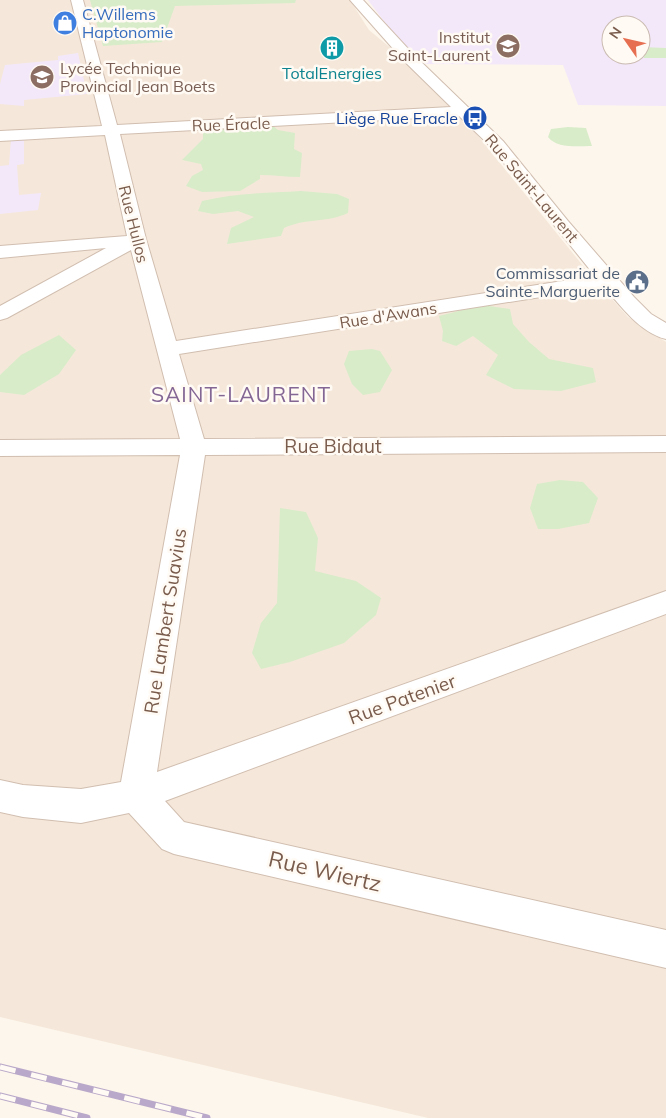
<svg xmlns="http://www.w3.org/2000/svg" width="666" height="1118" font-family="Mulish,sans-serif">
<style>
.residential{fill:#f5e8da}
.education{fill:#f3e8fa;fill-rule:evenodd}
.green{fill:#d8ecc9}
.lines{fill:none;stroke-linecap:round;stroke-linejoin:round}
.street-casing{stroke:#d1beb0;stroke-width:2}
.street{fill:#fff;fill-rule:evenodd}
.rail-casing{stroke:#b9a8c9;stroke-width:7}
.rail{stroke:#fffaf3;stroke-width:5;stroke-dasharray:16;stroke-linecap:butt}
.labels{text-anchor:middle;stroke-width:5;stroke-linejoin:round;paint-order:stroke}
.far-shop-label{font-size:16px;fill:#366cbe;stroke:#fffaf3;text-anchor:start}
.far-education-label{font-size:16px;fill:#785e54;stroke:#fffaf3;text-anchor:end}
.far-culture-label{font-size:16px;fill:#0d838f;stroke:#fffaf3}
.far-transit-label{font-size:16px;fill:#164399;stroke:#fffaf3;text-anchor:end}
.far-street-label{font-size:16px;fill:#7a5c4d;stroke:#fffaf3}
.far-service-label{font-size:16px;fill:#4e5e75;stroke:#fffaf3;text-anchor:end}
.street-label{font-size:19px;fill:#7a5c4d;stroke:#fffaf3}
.quarter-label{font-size:21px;letter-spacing:1px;fill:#846695;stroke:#fffaf3}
.near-street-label{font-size:22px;fill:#7a5c4d;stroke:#fffaf3}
</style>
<rect width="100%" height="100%" fill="#fdf6ec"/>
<path class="residential" d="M0,0H350L369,30L392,49L474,131L588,272L628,317L666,342V1118H428L0,1017Z"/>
<path class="education" d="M368,0H666V106L578,105L563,65L424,64L395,36ZM611,25H641V55H611Z
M78,53L87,94L24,100V106L0,104V84L5,65L58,60V56Z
M24,138V164L17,165L19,195L41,193L38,210L0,214V166L9,165L11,139Z"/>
<path class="green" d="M90,0H296L295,3L175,6L162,42L103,46Z
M641,47L666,48V58H644Z
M273,126L278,130L295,133L294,149L302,153L300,177C286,177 274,175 260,175V179L240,191L202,192L186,186L192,176L203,170L201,164L182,160L203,139V129Z
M568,127L586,128L592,146C579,146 557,149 548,137L551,129Z
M301,191L337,194L349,199L348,213C327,223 305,218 284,228L281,236L227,244L231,228L254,217L238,211L213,214L198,211L202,201C235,193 267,193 301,191Z
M482,305L510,309L513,324L529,342L549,359L593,368L596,382L561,391L514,389L486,375L498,355L473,336L456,346L442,341L443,331L439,316Z
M59,335L76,350L59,374L24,395L0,392V375L21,355Z
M372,349L380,351L392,370L380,392L363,395L352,384L344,364L349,351Z
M560,480L583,482L598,498L589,523L558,529H538L530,508L537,484Z
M280,508L306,512L318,538L315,571L356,581L381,598L376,615L344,643L290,662L261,669L252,653L261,623L277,603Z"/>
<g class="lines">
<defs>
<path id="street" d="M71,0H83L117,125L451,107L403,60L350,0H363L413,54L503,141L568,221L634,297L651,314L666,323V339C640,333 621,306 604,287L179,354L204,439L666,436V452L205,455L157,772L666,591V614L165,801L184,822L666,930V968L174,854L162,849L129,813L81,823L23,817L0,812V780L23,785L81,789L121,782L180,455L0,456V440L180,439L131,250L7,318L0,320V306L106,248L0,258V246L127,236L105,135L0,141V131L102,126ZM459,116L491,147L595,276L176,341L146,239L120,134Z"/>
</defs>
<use href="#street" class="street-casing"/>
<use href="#street" class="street"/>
<defs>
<path id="rail" d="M0,1067L207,1118
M0,1096L87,1118"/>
</defs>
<use href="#rail" class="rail-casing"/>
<use href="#rail" class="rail"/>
</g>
<defs>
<symbol id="shop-disc" viewBox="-11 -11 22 22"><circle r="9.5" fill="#3f7fe0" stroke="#fffaf3"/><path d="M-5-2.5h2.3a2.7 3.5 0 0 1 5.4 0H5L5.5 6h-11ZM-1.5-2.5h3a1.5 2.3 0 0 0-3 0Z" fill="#fff"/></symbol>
<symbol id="school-disc" viewBox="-11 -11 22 22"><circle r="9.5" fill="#8d6e63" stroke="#fffaf3"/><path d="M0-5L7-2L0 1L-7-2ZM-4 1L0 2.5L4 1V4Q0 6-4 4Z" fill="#fff"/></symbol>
<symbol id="building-disc" viewBox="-11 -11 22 22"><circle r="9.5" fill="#0f9aa8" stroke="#fffaf3"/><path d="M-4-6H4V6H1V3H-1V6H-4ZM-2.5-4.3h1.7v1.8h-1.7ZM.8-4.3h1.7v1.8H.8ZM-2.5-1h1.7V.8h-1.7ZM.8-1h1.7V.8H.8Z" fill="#fff"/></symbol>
<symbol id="bus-disc" viewBox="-11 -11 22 22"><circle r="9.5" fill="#1a4fb4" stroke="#fffaf3"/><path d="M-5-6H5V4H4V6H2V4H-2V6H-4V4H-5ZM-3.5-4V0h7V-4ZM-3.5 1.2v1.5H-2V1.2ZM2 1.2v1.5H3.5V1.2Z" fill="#fff"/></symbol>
<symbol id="civic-disc" viewBox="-11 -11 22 22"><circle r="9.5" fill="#5c6f8a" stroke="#fffaf3"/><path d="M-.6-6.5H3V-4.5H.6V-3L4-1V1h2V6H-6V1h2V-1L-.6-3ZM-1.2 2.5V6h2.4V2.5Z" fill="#fff"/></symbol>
</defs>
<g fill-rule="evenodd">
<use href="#shop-disc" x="51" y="9" width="28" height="28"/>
<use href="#school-disc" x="494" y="32" width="28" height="28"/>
<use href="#building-disc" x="318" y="34" width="28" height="28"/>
<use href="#school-disc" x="28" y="63" width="28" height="28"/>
<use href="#bus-disc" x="461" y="104" width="28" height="28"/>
<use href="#civic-disc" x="623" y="268" width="28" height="28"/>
</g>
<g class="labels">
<g class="far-shop-label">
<text x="82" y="20">C.Willems<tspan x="82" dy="18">Haptonomie</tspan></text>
</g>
<g class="far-education-label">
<text x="490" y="43">Institut<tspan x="490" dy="18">Saint-Laurent</tspan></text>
<text x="60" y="74" text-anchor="start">Lycée Technique<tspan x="60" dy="18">Provincial Jean Boets</tspan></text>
</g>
<g class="far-culture-label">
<text x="332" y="79">TotalEnergies</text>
</g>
<g class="far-transit-label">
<text x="458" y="124">Liège Rue Eracle</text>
</g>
<g class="far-street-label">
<text transform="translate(231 124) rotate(-2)" y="6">Rue Éracle</text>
<text transform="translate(532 188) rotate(50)" y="6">Rue Saint-Laurent</text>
<text transform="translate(134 224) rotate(76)" y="6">Rue Hullos</text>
<text transform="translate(388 315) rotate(-9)" y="6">Rue d'Awans</text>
</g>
<g class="far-service-label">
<text x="620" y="279">Commissariat de<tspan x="620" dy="18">Sainte-Marguerite</tspan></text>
</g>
<g class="street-label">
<text x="333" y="453">Rue Bidaut</text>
<text transform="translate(165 621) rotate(-81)" y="7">Rue Lambert Suavius</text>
<text transform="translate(402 699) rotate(-20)" y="7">Rue Patenier</text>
</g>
<g class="quarter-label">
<text x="241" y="402">SAINT-LAURENT</text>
</g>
<g class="near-street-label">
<text transform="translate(325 871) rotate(13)" y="8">Rue Wiertz</text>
</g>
</g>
<g transform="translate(626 40) rotate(304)"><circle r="24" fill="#fffaf3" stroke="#cabbb1"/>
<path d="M0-4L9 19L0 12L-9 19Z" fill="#e76f51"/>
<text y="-8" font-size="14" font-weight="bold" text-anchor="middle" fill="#7a5c4d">N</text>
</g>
</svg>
